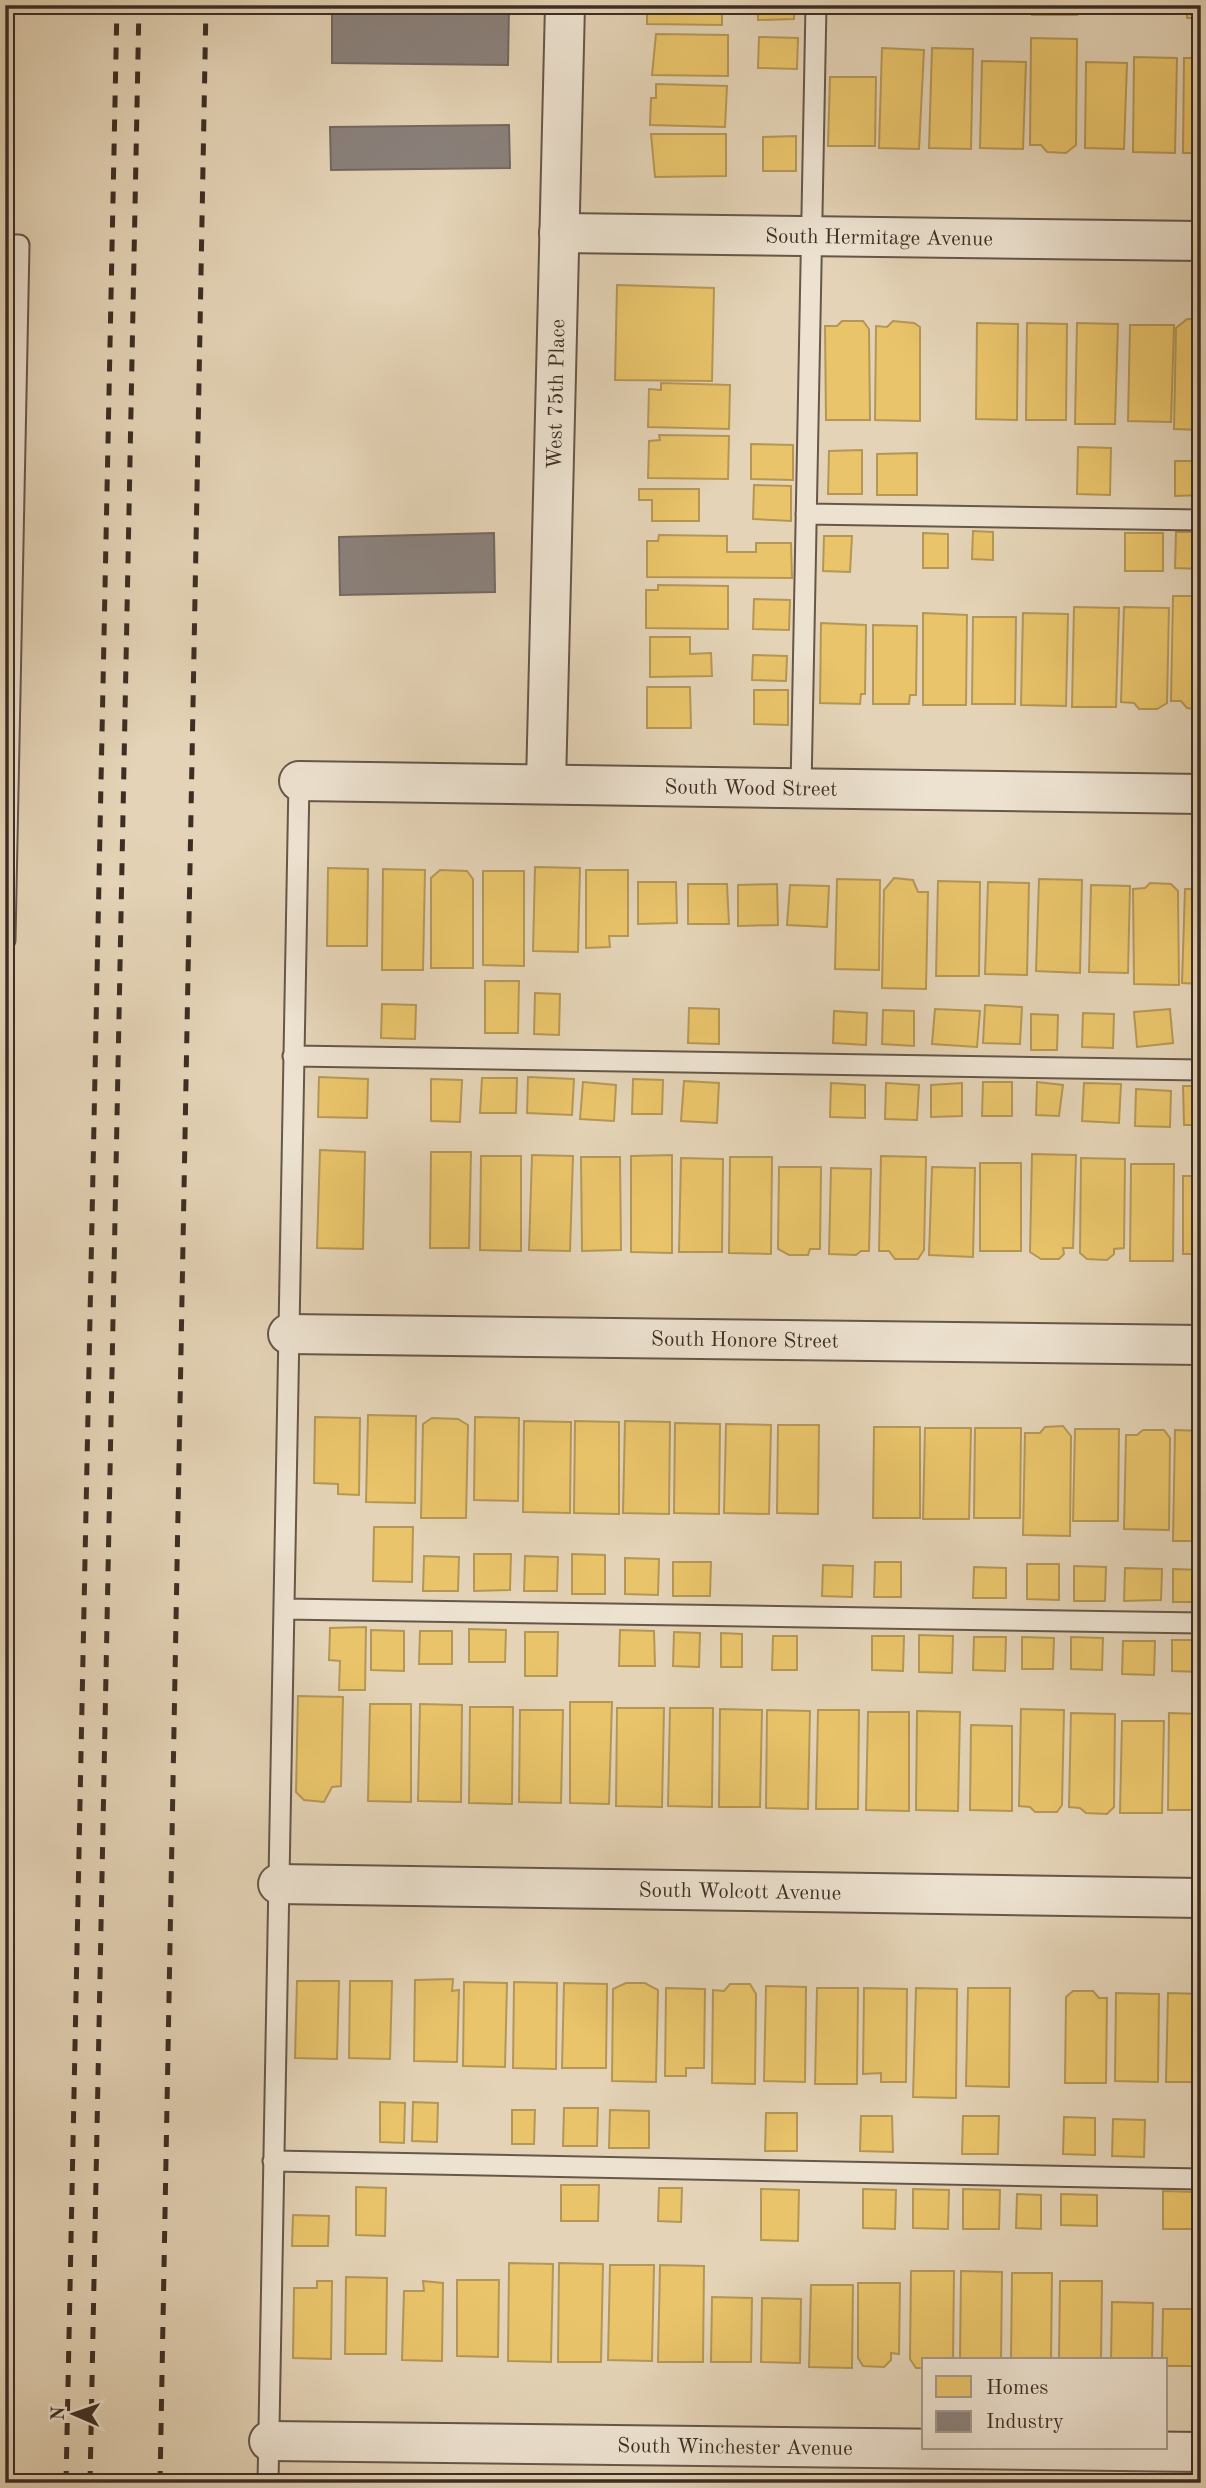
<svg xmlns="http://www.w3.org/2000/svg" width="1206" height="2488" font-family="'Old Standard TT',serif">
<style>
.homes{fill:#e9c46a;stroke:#b59755;stroke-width:2}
.industry{fill:#8a817c;stroke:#736862;stroke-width:2}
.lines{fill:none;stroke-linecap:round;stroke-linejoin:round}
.lane-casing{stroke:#665749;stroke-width:23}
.street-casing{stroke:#665749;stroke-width:42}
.lane{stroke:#ede2d0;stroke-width:19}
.street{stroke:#ede2d0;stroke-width:38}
.rail{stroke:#3c2e25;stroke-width:5;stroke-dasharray:12 12;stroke-linecap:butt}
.labels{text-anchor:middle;stroke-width:7;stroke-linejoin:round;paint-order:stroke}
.street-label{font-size:21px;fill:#3c2e25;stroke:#ede2d0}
</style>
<rect width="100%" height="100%" fill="#e4d3b6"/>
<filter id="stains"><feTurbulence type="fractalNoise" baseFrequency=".00286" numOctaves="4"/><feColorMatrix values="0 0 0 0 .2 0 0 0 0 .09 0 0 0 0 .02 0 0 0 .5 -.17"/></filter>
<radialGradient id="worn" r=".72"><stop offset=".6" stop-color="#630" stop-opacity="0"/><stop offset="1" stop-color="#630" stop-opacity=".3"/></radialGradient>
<path class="homes" d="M722,5V25L647,24V6Z
M758,5H794V19L758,20Z
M934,5H971V12L933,11Z
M1032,5H1077V15H1032Z
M1187,5H1201V18H1187Z
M656,34L728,35V76L652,75Z
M759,37L798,38L797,69L758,68Z
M1031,38L1077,39L1076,145L1066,153L1047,152L1041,145H1030Z
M882,48L924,50L919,149L879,148Z
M932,48L973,49L971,149L929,148Z
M1134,57L1177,58L1175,153L1133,152Z
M1184,58H1201V153H1183Z
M982,61L1026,62L1023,149L980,148Z
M1086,62L1127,63L1124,149L1085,148Z
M830,77H876L875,146H828Z
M656,84L727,86L725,127L650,125L651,98H656Z
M651,134H726V176L655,177Z
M796,136V171H763V137Z
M617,285L714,288L712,381L615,380Z
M1187,319H1201V430L1174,429L1176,328Z
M842,321H863L869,329L870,420H826L825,326H837Z
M893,321L914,323L920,327V421L875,420L876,326L887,327Z
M977,323L1018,324L1017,420L976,419Z
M1027,323L1067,324L1066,420H1026Z
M1077,323L1118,324L1115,424H1075Z
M1130,325H1174L1171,422L1128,421Z
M661,383L730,385L729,429L648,427L649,389L661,390Z
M659,435L729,436L728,479L648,478L649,441L660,440Z
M751,444L793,445V480L751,479Z
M1078,447L1111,448L1110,495L1077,494Z
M862,450V494H828L829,451Z
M917,453V495H877V454Z
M1175,461H1201V495L1175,496Z
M754,485L791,486V521L753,519Z
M639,489H699V521H652V500H639Z
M973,531L993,532V560L972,559Z
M1176,532H1201V569L1175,568Z
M923,533L948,534V568H923Z
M1125,533H1163V571H1125Z
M659,535L727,536V552H756V543H791L792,578L647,577V541H658Z
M824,536H852L850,572L823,571Z
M658,585L728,586V629L646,628V590H658Z
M1173,596H1201V710L1187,708L1181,701H1171Z
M754,599L790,600L789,630L753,629Z
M1074,607L1119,608L1116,707H1072Z
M1124,607L1169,608L1167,703L1157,709H1139L1134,703L1121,702Z
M923,613L967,615L966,705H923Z
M1023,613L1068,614L1066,706L1021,705Z
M973,617H1016L1015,704H972Z
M821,623L866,625L865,694H861L860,704L820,703Z
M873,625L917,626L916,695H910L909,704H873Z
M650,637H690V654L711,653L712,676L650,677Z
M753,655L787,656L786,681L752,680Z
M647,687H690L691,728H647Z
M754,690H788V725L754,724Z
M535,867L580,868L578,952L533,951Z
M328,868L368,869L367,946H327Z
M383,869L425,870L423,970H382Z
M440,870L467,871L473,879V968H431V878Z
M586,870H628V936H609L610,947L586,948Z
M483,871H524V966L483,965Z
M894,878L913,880L918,892H928L926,989L882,988L884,890Z
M837,879L880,880L879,970L835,969Z
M1039,879L1082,880L1080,973L1036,971Z
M938,881L980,882L979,976H936Z
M638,882H676L677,923L638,924Z
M988,882L1029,883L1027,975L985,974Z
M1150,883L1171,884L1178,891L1179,985L1134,984L1133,889L1145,888Z
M1201,883V984L1182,983L1185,889H1197Z
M688,884H727L729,924H688Z
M777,884L778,925L738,926V885Z
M790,885L829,886L827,927L787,925Z
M1091,885L1130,886L1128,973L1089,972Z
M485,981H519L518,1033H485Z
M535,993L560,994L559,1035L534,1034Z
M382,1004L416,1005L415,1039L381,1038Z
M985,1005L1022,1007L1020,1044L983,1043Z
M689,1008L719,1009V1044L688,1043Z
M935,1009L980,1011L977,1047L932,1044Z
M1170,1009L1173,1043L1137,1047L1134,1012Z
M883,1010L914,1011V1046L882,1044Z
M834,1011L867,1013L866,1045L833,1043Z
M1083,1013L1114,1014L1113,1048L1082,1047Z
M1031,1014L1058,1015L1057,1050H1031Z
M319,1077L368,1079L367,1118L318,1117Z
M528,1077L574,1079L572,1115L527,1113Z
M482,1078H517L516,1113H480Z
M431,1079L462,1080L460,1122L431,1121Z
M633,1079L663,1080L662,1114H632Z
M684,1081L719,1083L717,1123L681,1121Z
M583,1082L616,1085L614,1121L580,1119Z
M983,1082H1012V1116H982Z
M1037,1082L1063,1085L1059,1116L1036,1115Z
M831,1083L865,1085V1118L830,1117Z
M886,1083L919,1085L917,1120L885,1119Z
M962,1083V1116L931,1117V1085Z
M1084,1083L1121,1084L1119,1123L1082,1121Z
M1183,1086H1201V1125H1184Z
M1136,1089L1171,1091L1170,1127L1135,1126Z
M320,1150L365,1152L363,1249L317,1248Z
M431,1152H471L469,1248H430Z
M1032,1154L1076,1155L1073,1248H1063L1064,1254L1059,1259H1041L1030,1252Z
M532,1155L573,1156L570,1251L529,1250Z
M672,1155V1253L631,1252V1156Z
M481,1156H521V1251L480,1250Z
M881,1156L926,1157L924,1250L918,1259H895L889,1251H879Z
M581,1157H620L621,1250L582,1251Z
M730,1157H772L771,1254L729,1253Z
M681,1158L723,1159L722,1252H679Z
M1081,1158L1125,1159L1124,1248L1114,1249V1254L1107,1260L1087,1259L1080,1253Z
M980,1163H1021V1251H980Z
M1131,1164H1174L1173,1261H1130Z
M779,1167H821L820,1249H810L808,1255H789L778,1249Z
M932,1167L975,1168L973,1257L929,1255Z
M831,1168L871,1169L869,1251H861L856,1255L829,1254Z
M1183,1176H1201V1254H1183Z
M368,1415L416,1416L415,1503L366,1502Z
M315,1417L360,1418L359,1495L338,1494V1484L314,1483Z
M475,1417L519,1418L518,1501L474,1500Z
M432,1418L458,1419L468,1425L466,1518H421L423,1424Z
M524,1421L571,1422L570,1513L523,1512Z
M575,1421L619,1422V1514L574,1513Z
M625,1421L670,1422L669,1514L623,1513Z
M675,1423L720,1424L719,1514L674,1513Z
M726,1424L771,1425L769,1514L724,1513Z
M778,1425H819L818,1514L777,1513Z
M1063,1426L1071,1436L1070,1536L1023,1535L1025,1433H1040L1045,1427Z
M874,1427H920V1518H873Z
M925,1428H971L969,1519H923Z
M975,1428H1021L1020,1518H974Z
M1075,1429H1119L1118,1521H1073Z
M1143,1430H1164L1170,1438L1169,1530L1124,1529L1126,1435H1137Z
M1175,1430L1201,1431V1541H1173Z
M374,1527H413L412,1582L373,1581Z
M474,1554H511L510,1590L474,1591Z
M572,1554L605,1555V1594H572Z
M424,1556L459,1557L458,1591H423Z
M525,1556L558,1557L557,1591H524Z
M625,1558L659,1559L658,1595L625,1594Z
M673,1562H711L710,1596H673Z
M875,1562H901V1597H874Z
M1027,1564H1059V1600L1027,1599Z
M823,1565L853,1566L852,1597L822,1596Z
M1074,1566L1106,1567L1105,1601H1074Z
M974,1567L1006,1568V1598H973Z
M1125,1568L1162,1569L1161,1600L1124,1601Z
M1173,1569L1201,1570V1602H1173Z
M366,1627L365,1690H339L340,1661L329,1660L330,1628Z
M469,1629L506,1630L505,1662H469Z
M371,1630L404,1631V1671L371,1670Z
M620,1630L654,1631L655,1666H619Z
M420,1631H452V1664H419Z
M525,1632H558L557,1676H525Z
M674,1632L700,1633L699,1667L673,1666Z
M721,1633L742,1634V1667H721Z
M919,1635L953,1636L952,1673L919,1672Z
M773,1636H797V1670H772Z
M872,1636H904L903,1671L872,1670Z
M974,1637H1006L1005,1671L973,1670Z
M1022,1637L1054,1638L1053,1669H1022Z
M1071,1637L1103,1638L1102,1670L1071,1669Z
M1172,1640H1201V1672L1172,1671Z
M1123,1641H1155L1154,1675L1122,1674Z
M298,1696L343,1697L341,1786L332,1787L324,1802L304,1800L296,1792Z
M570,1702H612L609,1804L570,1803Z
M370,1704H411V1802L368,1801Z
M420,1704L462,1705L461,1802L418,1801Z
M470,1707H513L512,1804L469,1803Z
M617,1708H664L662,1807L616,1806Z
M670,1708H713L712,1807L668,1806Z
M720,1709L762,1710L760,1807H719Z
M1021,1709L1064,1710L1062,1805L1057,1812H1035L1030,1807L1019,1806Z
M520,1710H563L561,1803L519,1802Z
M767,1710L810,1711L808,1809L766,1808Z
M818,1710H859L858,1809H816Z
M917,1711L960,1712L958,1811L916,1810Z
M868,1712H909V1811L866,1810Z
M1071,1713L1115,1714L1114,1807L1107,1814L1086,1813L1080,1808L1069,1807Z
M1169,1713L1201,1714V1810H1168Z
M1122,1721H1164L1162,1813H1120Z
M971,1725L1012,1726V1811L970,1810Z
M453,1979L452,1991L459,1990L457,2062L414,2061L415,1980Z
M297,1981H339L337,2059L295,2058Z
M350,1981H392L390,2059L349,2058Z
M464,1982L507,1983L505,2067L463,2066Z
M514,1982L557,1983L556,2069L513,2068Z
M564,1983L607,1984L606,2068H562Z
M626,1983H645L658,1990L656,2082L612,2081L613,1989Z
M730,1984H750L756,1994L755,2084L712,2083L713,1990L724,1991Z
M766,1986L806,1987L805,2082L764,2081Z
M666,1988L705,1989L704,2068H686V2076H665Z
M817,1988H858L857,2084H815Z
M864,1988L907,1989L906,2082H881V2073L863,2074Z
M916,1988L957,1989L956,2098L913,2097Z
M968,1988H1010L1009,2087L966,2086Z
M1073,1991H1093L1099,1998H1107L1106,2083H1065L1066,1997Z
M1116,1993L1159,1994L1158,2082L1115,2081Z
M1168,1993L1201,1994V2082H1166Z
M380,2102L405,2103L404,2143L380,2142Z
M413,2102L438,2103L437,2142L412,2141Z
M564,2108H598L597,2146H563Z
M512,2110H535L534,2144H512Z
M610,2110L649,2111V2148H609Z
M766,2113H797V2151H765Z
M861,2116H892L893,2152L860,2151Z
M963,2116H999L998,2154H962Z
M1064,2117L1095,2118V2155L1063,2154Z
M1113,2119L1145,2120L1144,2157L1112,2156Z
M561,2185H599L598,2221H561Z
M356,2187L386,2188L385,2236L356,2235Z
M659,2188H682L681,2222L658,2221Z
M761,2189L799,2190L798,2241L761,2240Z
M863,2189L896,2190L895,2229L863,2228Z
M913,2189L949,2190L948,2229L913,2228Z
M963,2189L1000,2190L999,2229H963Z
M1163,2191L1195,2192V2229H1163Z
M1017,2194L1041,2195V2229L1016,2228Z
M1061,2194L1097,2195V2226L1061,2225Z
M293,2215L329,2216L328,2246H292Z
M509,2263L553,2264L551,2362L508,2361Z
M559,2263L603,2264L601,2362H558Z
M610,2265H654L652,2361L608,2360Z
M660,2265L704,2266L703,2362H658Z
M911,2271H954L953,2360H924V2368H916L910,2359Z
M961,2271L1002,2272L1001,2360H960Z
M1012,2273H1052L1051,2360H1011Z
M346,2277L387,2278L386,2354H345Z
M457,2280H499L498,2357L457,2356Z
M317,2281H332L331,2359L293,2358L294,2288H317Z
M423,2281L443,2283L442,2361L402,2360L404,2291H424Z
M1060,2281H1102L1101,2360H1059Z
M858,2283H900L899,2354L891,2353V2360L884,2367L863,2366L858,2358Z
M811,2285H853L852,2368L809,2367Z
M712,2297L752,2298L751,2362H711Z
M762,2298L801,2299L800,2363L761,2362Z
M1112,2302L1153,2303L1152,2360H1111Z
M1163,2309H1201V2366H1166V2360H1162Z"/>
<path class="industry" d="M332,5H509L508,65L332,63Z
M509,125L510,168L331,170L330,127Z
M494,533L495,592L340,595L339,537Z"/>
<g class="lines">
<defs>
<path id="lane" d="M5,245H19L5,940
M806,514L1201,520
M801,788L816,5
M293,1056L1201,1070
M284,1609L1201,1623
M273,2161L1201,2179
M268,2483L299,781"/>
<g id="street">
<path id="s1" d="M559,233L1201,241"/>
<path id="s2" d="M299,781L1201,794"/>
<path id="s3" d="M546,784L565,5"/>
<path id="s4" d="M288,1334L1201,1345"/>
<path id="s5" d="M278,1884L1201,1898"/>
<path id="s6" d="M269,2441L1201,2452"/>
</g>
</defs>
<use href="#lane" class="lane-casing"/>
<use href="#street" class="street-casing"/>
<use href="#lane" class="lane"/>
<use href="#street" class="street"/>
<path class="rail" d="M66,2483L117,5
M90,2483L139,5
M160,2483L206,5"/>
</g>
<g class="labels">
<g class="street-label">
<text dy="7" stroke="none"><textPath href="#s1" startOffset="320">South Hermitage Avenue</textPath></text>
<text dy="7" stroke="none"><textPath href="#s3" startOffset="390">West 75th Place</textPath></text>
<text dy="7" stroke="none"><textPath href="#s2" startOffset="452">South Wood Street</textPath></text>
<text dy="7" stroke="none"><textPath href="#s4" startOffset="457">South Honore Street</textPath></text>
<text dy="7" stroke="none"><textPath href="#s5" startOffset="462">South Wolcott Avenue</textPath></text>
<text dy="7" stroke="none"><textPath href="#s6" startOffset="466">South Winchester Avenue</textPath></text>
</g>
</g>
<rect width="1206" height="2488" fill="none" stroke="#e4d3b6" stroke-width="28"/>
<rect x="7" y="7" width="1192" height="2474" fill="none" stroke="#3c2e25" stroke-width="3.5"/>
<rect x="14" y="14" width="1178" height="2460" fill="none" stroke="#3c2e25" stroke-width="2"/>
<rect x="922" y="2358" width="245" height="91" fill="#ede2d0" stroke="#a69a8c" stroke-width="2"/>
<rect x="936" y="2376" width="35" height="21" fill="#e9c46a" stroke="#a69a8c" stroke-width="2"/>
<text x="986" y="2394" font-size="21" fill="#3c2e25">Homes</text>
<rect x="936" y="2411" width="35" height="21" fill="#8a817c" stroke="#a69a8c" stroke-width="2"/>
<text x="986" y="2428" font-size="21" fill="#3c2e25">Industry</text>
<g transform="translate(74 2414) rotate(272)" stroke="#ede2d0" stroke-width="5" paint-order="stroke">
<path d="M0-5L12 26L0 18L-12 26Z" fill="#3c2e25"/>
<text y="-10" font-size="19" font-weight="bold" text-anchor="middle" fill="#3c2e25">N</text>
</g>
<rect width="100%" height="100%" filter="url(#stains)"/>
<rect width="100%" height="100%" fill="url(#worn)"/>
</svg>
